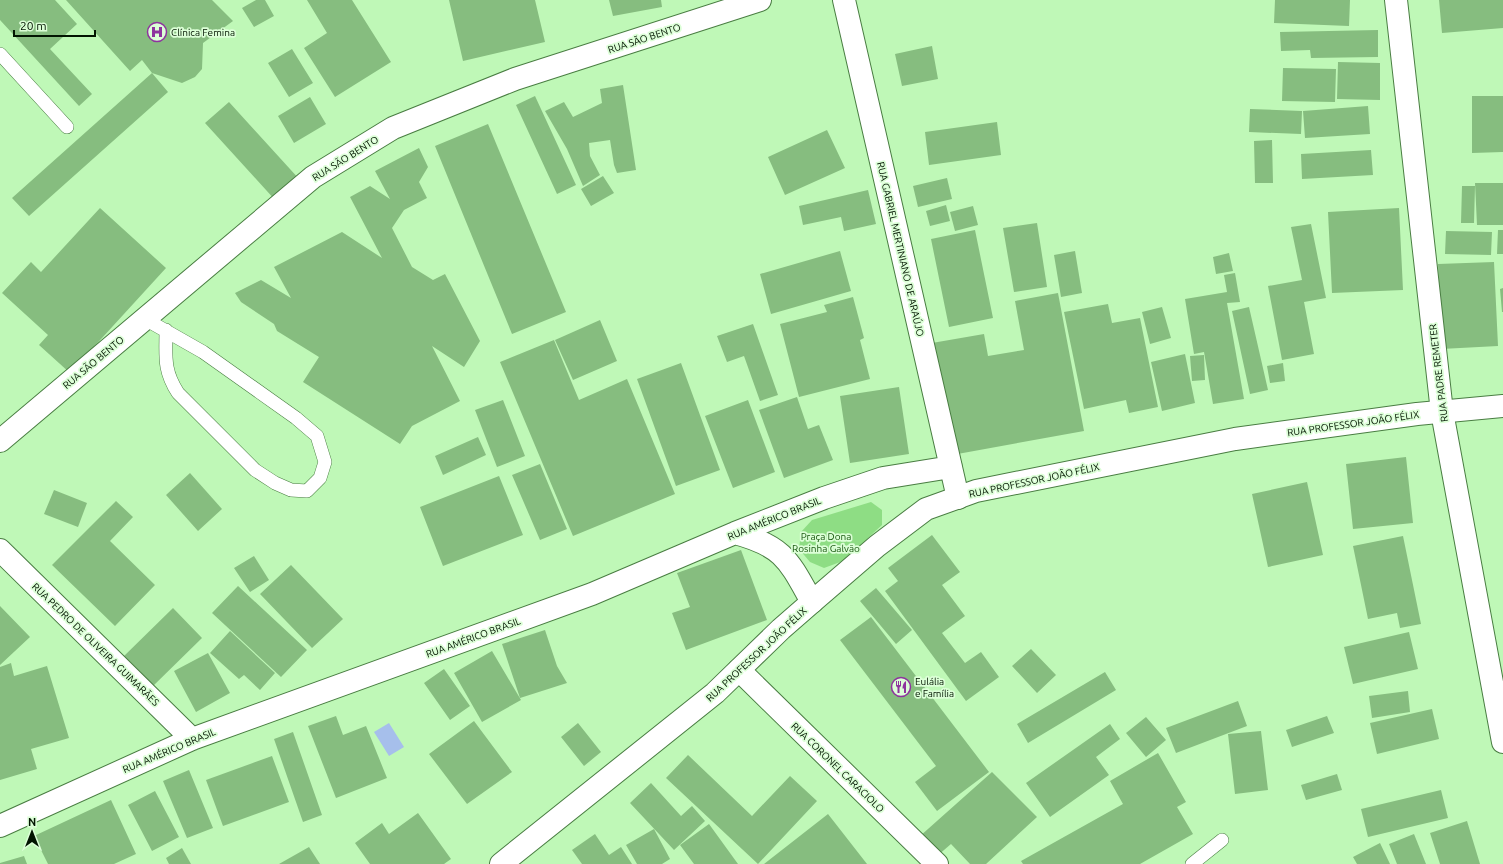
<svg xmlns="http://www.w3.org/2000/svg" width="1503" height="864" font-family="Ubuntu,sans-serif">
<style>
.green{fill:#8edd84}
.water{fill:#a6bfeb}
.building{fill:#86bd7f}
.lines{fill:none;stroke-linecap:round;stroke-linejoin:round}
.lane-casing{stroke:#497d42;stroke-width:14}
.street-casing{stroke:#497d42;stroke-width:24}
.secondary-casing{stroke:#497d42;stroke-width:24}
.lane{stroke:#fff;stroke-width:13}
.street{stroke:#fff;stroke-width:22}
.secondary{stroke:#fff;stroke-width:22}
.labels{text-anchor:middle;stroke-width:3.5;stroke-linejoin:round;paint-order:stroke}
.poi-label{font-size:10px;fill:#021501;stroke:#dcffd7;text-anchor:start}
.street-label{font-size:10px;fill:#021501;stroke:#dcffd7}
.park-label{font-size:10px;fill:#15540c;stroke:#dcffd7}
</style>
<rect width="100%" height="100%" fill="#bff8b7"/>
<path class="green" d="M871,502L882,510V525L843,561L824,568L810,562L799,549L801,532L812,520Z"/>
<path class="water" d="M389,723L404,747L389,756L374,732Z"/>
<path class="building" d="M0,0H55L77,24L50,49L92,94L79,106L0,20Z
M66,0H212L233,21L203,43L202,69L195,77L182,83L152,73L142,60L130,71Z
M256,0H265L274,16L254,27L242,8Z
M307,0H352L391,62L335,97L304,48L327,33Z
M449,0H535L545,42L463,61Z
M609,0H661L662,7L613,16Z
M1275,0H1350L1349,26L1274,23Z
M1439,0H1503V28L1442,33Z
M1378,30V57L1311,58L1310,50L1281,51L1280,32Z
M932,46L938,79L902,86L895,54Z
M292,49L313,83L289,97L268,63Z
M1338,62L1380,63V100L1337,99Z
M1283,68L1336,69L1335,102L1282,101Z
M152,73L168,92L29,216L12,198Z
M623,85L636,170L617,173L614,165L610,140L589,143L590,156L600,175L583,186L567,149L545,111L564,102L573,117L602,103L600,89Z
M535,96L576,185L557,194L516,105Z
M1472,96H1503V152L1472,153Z
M310,97L326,124L294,143L278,116Z
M229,102L300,180L276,201L205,123Z
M1368,106L1370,134L1305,138L1303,111Z
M1250,109L1302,111L1301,134L1249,132Z
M997,122L1001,155L929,165L925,132Z
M488,124L566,312L512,334L435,146Z
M827,130L845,168L785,195L768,157Z
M1272,140L1273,183H1255L1254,141Z
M419,148L428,167L419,182L427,198L404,210L392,228L412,267L433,280L445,274L480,341L464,367L432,346L460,401L412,426L400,444L303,382L319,357L277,331L274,324L241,302L235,293L261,280L291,298L274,267L342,232L382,258L350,197L370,186L390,199L375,171Z
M1371,150L1373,175L1302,179L1301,154Z
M603,176L614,193L591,206L581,189Z
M947,178L952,199L918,207L913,186Z
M1475,183H1503V225H1477Z
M1462,186H1475L1474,223H1461Z
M868,190L876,224L844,231L841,217L803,225L799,206Z
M946,205L950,221L930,226L926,211Z
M973,206L978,225L955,231L950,212Z
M100,208L166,268L70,373L39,345L48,335L2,293L31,262L41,272Z
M1399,208L1403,290L1332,293L1328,212Z
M1037,223L1047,287L1014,292L1003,228Z
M1311,224L1326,298L1304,302L1314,354L1282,360L1268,286L1302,280L1291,227Z
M975,230L993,318L949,327L931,239Z
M1498,230H1503V254H1497Z
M1446,231L1492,232L1491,255L1445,254Z
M840,251L851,291L771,314L760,274Z
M1075,251L1082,293L1061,297L1054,255Z
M1229,253L1233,271L1216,274L1213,257Z
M1494,262L1498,346L1441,349L1438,264Z
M1235,273L1240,302L1227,303L1244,399L1213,404L1204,352L1194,354L1185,299L1227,292L1224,275Z
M1503,288V312H1502L1500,289Z
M1058,293L1084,431L952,455L932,343L984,334L988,356L1024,350L1015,301Z
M853,297L864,338L860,340L870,379L799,397L780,324L827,312L824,305Z
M1108,304L1112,323L1140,318L1158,407L1129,413L1126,400L1084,409L1064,312Z
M1162,307L1171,338L1150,344L1142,312Z
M1249,307L1268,390L1250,394L1232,311Z
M600,320L617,361L573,380L555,340Z
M753,324L778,395L760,401L744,356L727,362L717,336Z
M554,340L579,400L627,379L675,494L573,536L500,362Z
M1185,354L1195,403L1162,411L1151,362Z
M1204,355L1205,380L1192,381L1190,356Z
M681,363L720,470L676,486L637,379Z
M1283,363L1285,381L1270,383L1267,366Z
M899,387L909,454L850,463L840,396Z
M797,397L808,429L819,425L833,460L784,478L759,410Z
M503,400L525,456L497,467L475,410Z
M748,400L775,472L733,488L705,416Z
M478,437L486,455L443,475L435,456Z
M1406,457L1413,523L1353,529L1346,464Z
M540,464L567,529L540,540L512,475Z
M190,473L222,509L198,531L166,495Z
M499,476L523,535L443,566L420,507Z
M1307,482L1323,555L1268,567L1252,494Z
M54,490L87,503L78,527L44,514Z
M116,501L133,517L110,541L155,585L115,626L52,565Z
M932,535L960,572L942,585L965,616L942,633L965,663L981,652L999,677L966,701L885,591L898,581L888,568Z
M1403,536L1421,624L1400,628L1397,613L1368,619L1353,546Z
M741,550L767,620L686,650L672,613L690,607L677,573Z
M254,556L269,580L250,592L234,568Z
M291,565L343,619L312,648L260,594Z
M238,586L307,650L281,677L212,613Z
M876,588L912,630L896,644L860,601Z
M0,606L30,637L0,665Z
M173,608L202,638L151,688L122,658Z
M871,617L989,772L937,811L915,782L936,766L840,640Z
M545,630L557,666L567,683L520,698L502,644Z
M230,631L275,673L260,690L244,675L239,679L210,653Z
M1409,632L1418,669L1353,684L1344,647Z
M1031,649L1056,675L1037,693L1012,666Z
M492,651L521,700L482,722L454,673Z
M208,653L230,693L196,712L174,671Z
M11,663L14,676L47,666L69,738L31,749L37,769L0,780V667Z
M444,669L470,706L450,720L424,683Z
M1105,672L1116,690L1028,743L1017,724Z
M1408,691L1410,712L1372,718L1369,696Z
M1238,701L1247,726L1176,753L1166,728Z
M1432,709L1439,739L1377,754L1370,723Z
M336,716L343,735L366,726L387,778L336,798L308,726Z
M1327,716L1334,733L1292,747L1286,730Z
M1146,717L1166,740L1146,757L1126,733Z
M474,721L512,772L467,804L429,754Z
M578,723L601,752L584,766L561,737Z
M1110,724L1120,739L1096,757L1109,775L1050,817L1026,783Z
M1261,731L1268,790L1235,794L1228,734Z
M293,732L322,815L303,822L274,739Z
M1158,753L1186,802L1177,807L1193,834L1140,864H1023L1021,861L1123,804L1110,781Z
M688,755L752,816L790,776L817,801L758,864L666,778Z
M272,756L289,802L223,826L206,780Z
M189,770L213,828L187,838L163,781Z
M992,772L1037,817L986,864H970L951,844L937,856L919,837Z
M1337,774L1342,790L1306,800L1301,785Z
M651,783L681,816L692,806L705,821L674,850L630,803Z
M1441,790L1448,818L1368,837L1361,809Z
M155,791L179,837L152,851L128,805Z
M111,800L136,854L114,864H48L34,836Z
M418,813L451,859L444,864H370L355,843L382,823L389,834Z
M828,814L867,864H764Z
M1467,821L1480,864H1440L1430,833Z
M709,824L738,864H694L680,845Z
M654,829L670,859L662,864H637L626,845Z
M595,834L609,855L621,847L632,864H582L572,850Z
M1414,834L1426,864H1397L1389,844Z
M1380,843L1390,864H1357L1353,857Z
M309,847L320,864H279Z
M182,848L191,864H169L166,858Z
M24,856L27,864H0V863Z"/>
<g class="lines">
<defs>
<path id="lane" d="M0,54L67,127
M145,319L203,352L296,418L317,436L325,462L320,478L307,491L291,490L275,483L255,470L178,393C163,370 166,356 166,330
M1192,864L1222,840"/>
<path id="street" d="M844,0L958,498
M1396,0L1442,412L1503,742
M0,441L313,177L393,128L515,79L760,0
M735,533C784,546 789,561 812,602
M0,550L192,739
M739,670L937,864
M0,826L192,739L592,594L735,533L824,498L883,478L951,467"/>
<path id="secondary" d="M501,864L715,693L781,629L812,602L877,546L926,509L976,491L1235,439L1417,414L1503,406"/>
</defs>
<use href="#lane" class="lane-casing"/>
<use href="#street" class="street-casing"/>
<use href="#secondary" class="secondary-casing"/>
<use href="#lane" class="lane"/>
<use href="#street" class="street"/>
<use href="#secondary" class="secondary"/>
</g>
<defs>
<symbol id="hospital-ring" viewBox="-11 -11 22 22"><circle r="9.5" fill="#dcffd7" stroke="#8e339e" stroke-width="1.5"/><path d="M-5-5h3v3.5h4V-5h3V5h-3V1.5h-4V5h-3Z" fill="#8e339e"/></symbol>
<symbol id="restaurant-ring" viewBox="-11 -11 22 22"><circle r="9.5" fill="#dcffd7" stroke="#8e339e" stroke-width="1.5"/><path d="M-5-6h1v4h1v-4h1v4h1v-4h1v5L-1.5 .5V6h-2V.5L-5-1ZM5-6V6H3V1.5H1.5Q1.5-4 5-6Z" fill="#8e339e"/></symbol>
</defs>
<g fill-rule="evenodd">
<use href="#hospital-ring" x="146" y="21" width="22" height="22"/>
<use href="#restaurant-ring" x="890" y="676" width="22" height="22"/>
</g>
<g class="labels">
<g class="poi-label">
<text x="171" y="36">Clínica Femina</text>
<text x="915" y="685">Eulália<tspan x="915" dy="12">e Família</tspan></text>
</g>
<g class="street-label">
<text transform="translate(644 38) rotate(-18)" y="4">RUA SÃO BENTO</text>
<text transform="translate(345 158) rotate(-32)" y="4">RUA SÃO BENTO</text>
<text transform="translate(901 249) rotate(77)" y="4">RUA GABRIEL MERTINIANO DE ARAÚJO</text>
<text transform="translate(93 362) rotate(-40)" y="4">RUA SÃO BENTO</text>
<text transform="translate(1438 373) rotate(-97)" y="4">RUA PADRE REMETER</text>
<text transform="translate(1353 423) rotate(-8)" y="4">RUA PROFESSOR JOÃO FÉLIX</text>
<text transform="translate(1034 480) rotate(-12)" y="4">RUA PROFESSOR JOÃO FÉLIX</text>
<text transform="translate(774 518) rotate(-22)" y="4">RUA AMÉRICO BRASIL</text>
<text transform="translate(473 637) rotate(-20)" y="4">RUA AMÉRICO BRASIL</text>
<text transform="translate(96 644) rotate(44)" y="4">RUA PEDRO DE OLIVEIRA GUIMARÃES</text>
<text transform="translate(756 654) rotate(-43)" y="4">RUA PROFESSOR JOÃO FÉLIX</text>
<text transform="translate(169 750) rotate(-23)" y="4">RUA AMÉRICO BRASIL</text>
<text transform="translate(838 767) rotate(44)" y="4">RUA CORONEL CARACIOLO</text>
</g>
<g class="park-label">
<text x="826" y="540">Praça Dona<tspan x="826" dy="12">Rosinha Galvão</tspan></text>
</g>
</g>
<g transform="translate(32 832)" stroke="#dcffd7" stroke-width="3" paint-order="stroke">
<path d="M0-3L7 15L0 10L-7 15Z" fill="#021501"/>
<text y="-6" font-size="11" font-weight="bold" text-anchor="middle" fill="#021501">N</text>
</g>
<path d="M14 30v6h81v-6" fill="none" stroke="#021501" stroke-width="2"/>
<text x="20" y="30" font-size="12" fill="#021501" stroke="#dcffd7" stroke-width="3" paint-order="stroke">20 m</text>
</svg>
